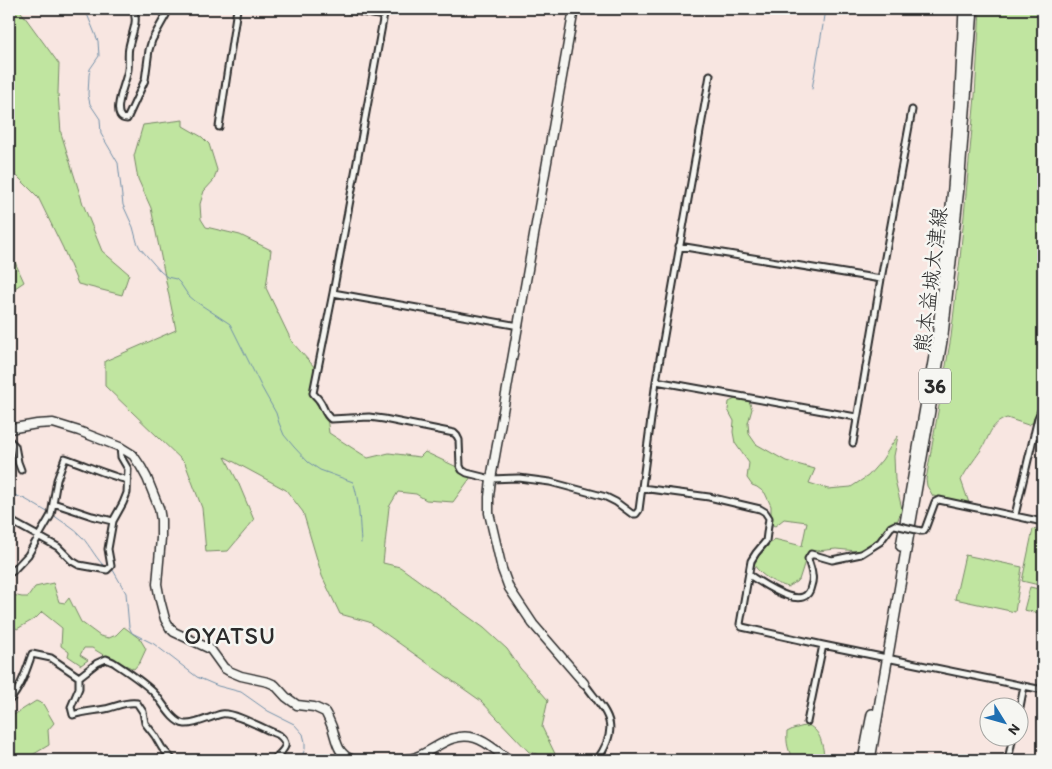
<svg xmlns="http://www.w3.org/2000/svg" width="1052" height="769" font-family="Itim,'Klee One',sans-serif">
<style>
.green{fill:#c0e5a0;stroke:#768866}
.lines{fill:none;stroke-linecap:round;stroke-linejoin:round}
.stream{stroke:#7190a9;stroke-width:1}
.street-casing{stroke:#2b2b2b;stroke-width:9}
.secondary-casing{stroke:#2b2b2b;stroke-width:11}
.primary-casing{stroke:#2b2b2b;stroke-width:12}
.street{stroke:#f6f6f2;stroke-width:5}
.secondary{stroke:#f6f6f2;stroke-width:8}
.primary{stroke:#f6f6f2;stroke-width:9}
.street-bridge-casing{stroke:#2b2b2b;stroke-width:9;stroke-linecap:butt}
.street-bridge{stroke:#f6f6f2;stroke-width:5}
.labels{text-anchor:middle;stroke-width:5;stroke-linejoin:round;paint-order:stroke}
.shield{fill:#f6f6f2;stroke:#686867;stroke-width:1}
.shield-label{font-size:20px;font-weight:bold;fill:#2b2b2b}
.street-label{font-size:21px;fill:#2b2b2b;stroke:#f6f6f2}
.quarter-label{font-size:24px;letter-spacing:1px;fill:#2b2b2b;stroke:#f6f6f2}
</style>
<rect width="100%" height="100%" fill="#f8e6e1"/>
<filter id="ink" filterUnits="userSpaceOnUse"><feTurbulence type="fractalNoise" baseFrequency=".02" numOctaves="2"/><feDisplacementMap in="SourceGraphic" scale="10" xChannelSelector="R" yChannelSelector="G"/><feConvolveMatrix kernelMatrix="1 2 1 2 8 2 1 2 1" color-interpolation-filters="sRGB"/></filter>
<g filter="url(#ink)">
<path class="green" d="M9,9H19L59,64L58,93L61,133L83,204L102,251L129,274L122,295L78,284L63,248L38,197L9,168Z
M980,9H1043V411L1036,421L1028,425L1007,418C989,424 990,437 981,450C974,460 967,469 961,480L969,503L933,496L927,486L926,480L951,337L960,259L975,96Z
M183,120V126L202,137L209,144L217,170L214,180L204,191L200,204L201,219L206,227L240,235L271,250L266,288L292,342L317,370L315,397L327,417L329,433L368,458L389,453L420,457L425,452L459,468L465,474L471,477L453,502L426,500L416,494L398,492L389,507L383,563L400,567L484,628L507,649L520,668L548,700L542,727L558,760L529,752L481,701L369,622L340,614L322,576L303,512L286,490L225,457L238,482L254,520L228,551L206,552L202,508L185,463L105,386V361L176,330L151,208L138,179L134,156L143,125Z
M9,249L24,282L9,292Z
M737,398L749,401L752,409L748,423L749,434L756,444L786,461L815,469L809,483L828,489L851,487L868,476L882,460L894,441L898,436L894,456L895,480L902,509L897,522L890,524L876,542L857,551L836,549L808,552L799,580L788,587C775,583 762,577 754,565L758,557L774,539L802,546L807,522L784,519L775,526L771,524V506L765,493L757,487L752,485L747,478L749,463L735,443L733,432L734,421L728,410L729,402Z
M1033,529L1043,532V586L1022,581Z
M965,555L1022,567L1015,612L955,599Z
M53,583L59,602L65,603L69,598L81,622L100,636L109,638L116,635L124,627L140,639L146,649L140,662L134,669L105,656L92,648H84L80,655L88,660L81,665L68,656L69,652L61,646L62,628L42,612L36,618L17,629L9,622V618L11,613V607L9,605V597L12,595L22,597H28L35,587Z
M1030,587L1043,590V614L1024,610Z
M36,701L43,704L54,723L48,730L49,745L24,760H9V718Z
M808,725C822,732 822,745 825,760H794C788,752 786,742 787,732L793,729Z"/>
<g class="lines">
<path class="stream" d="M85,9L98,41L99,56L90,69L89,75L88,95L90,104L100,119L101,134L118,163L123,205L133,227L137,242L140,248L160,271L167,277L176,279L180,283L188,295L195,301L230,324L262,388L276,413L279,423L284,435L294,447L308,462L320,470L353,482C359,496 360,527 361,543
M824,22L826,9
M812,89L823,25
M9,493L25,499L49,513
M53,515C62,522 74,528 82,537C90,546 97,560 106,568
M110,569L113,570L126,593L129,627L132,633L154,644L197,677L218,686L241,692L268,711L294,724L303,734L305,742V749L300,760"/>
<defs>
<path id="street" d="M132,9C140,19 131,35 129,47C127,56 130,65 127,74C125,84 109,119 127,119L145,80L149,50L152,40L166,15L167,9
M344,9L384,16
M385,9L333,293L313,393C315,396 317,397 319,400C324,406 324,414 331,419L369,417L384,419L454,433L457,436L459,440L460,466L462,470L467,473L491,479L519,478L550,482L606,497L616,502L632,514H636L639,510L656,381L710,75
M219,127L237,9
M679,246L881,279
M333,293L519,326
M656,381L856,417
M1034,434L1043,436
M9,440L15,446L18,462L21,470
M853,443L881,279L912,110
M642,488L709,497L760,509L765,512L769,518L766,541L756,553L751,561L740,624L742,627L823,645L1043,690
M53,503L92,516L113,521
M1015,515L1038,418L1043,406
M9,520L58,547L72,561L79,565L107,570L111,566L108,549L113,521L123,503L127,493L128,469L121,457L120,447
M921,531H923L925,529L935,502L939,500L1043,522
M9,571L12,572L28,555L51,515L57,480L65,458C86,465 106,475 128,480
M749,575C761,582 806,615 811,586C812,583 813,578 812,575C812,570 809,564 808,559L811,554L832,560L861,554L880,542L891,527L895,525
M79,677L97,663L106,659L113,662C125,670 147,684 156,695C163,703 173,723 185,724C196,725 211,716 222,714C234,712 266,730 279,735C292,746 282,750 274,760
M79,677V688L71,707L73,715C84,711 94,711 105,709C116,707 125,701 137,703L143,712L145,723L155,736L162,748L173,760
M584,683C607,714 622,724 597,760
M9,701C21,688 26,671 32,654L51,658L79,677
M1020,707L1024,686
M807,722L823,645
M1008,760L1013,736"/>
<path id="secondary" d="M574,9L491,479L489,497V513L502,569L509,588L533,624L584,683
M9,429L37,424L53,423L79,431L120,447L133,455L141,467L147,478L159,508L161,520V538L157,584L160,600L165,619L170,628L174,632L208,648L211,650L224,668L229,671L241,676L268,682L275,685L286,697L297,705L314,707L325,712C328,717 330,722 332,727C337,742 337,754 353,760
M401,760C406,759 411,759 416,757C435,750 452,731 475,738C489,742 498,754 511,760"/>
<path id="primary" d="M901,546L937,339L953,188L960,94L964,9
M863,760L872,714
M870,760L943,335L959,187L973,9"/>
</defs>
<use href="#street" class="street-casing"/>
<use href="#secondary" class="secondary-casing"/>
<use href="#primary" class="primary-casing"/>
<use href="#street" class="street"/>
<use href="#secondary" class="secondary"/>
<use href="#primary" class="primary"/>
<defs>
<path id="street-bridge" d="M895,525L921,531"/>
</defs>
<use href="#street-bridge" class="street-bridge-casing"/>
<use href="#street-bridge" class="street-bridge"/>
</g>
</g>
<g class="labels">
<rect class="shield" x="919" y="368.5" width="32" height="35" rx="4"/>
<g class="shield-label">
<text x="935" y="393">36</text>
</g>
<g class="street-label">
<text transform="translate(931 280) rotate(-83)" y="7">熊本益城大津線</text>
</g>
<g class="quarter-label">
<text x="230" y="644">OYATSU</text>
</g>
</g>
<rect width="1052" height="769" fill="none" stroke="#f6f6f2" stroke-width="30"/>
<rect x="15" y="15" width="1022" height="739" fill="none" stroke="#2b2b2b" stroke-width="2" filter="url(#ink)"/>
<g transform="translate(1004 722) rotate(127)"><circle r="24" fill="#f6f6f2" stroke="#a5a5a2"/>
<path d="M0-4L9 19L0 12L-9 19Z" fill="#1f6fb2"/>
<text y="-8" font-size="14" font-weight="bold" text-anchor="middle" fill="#2b2b2b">N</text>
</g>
</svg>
